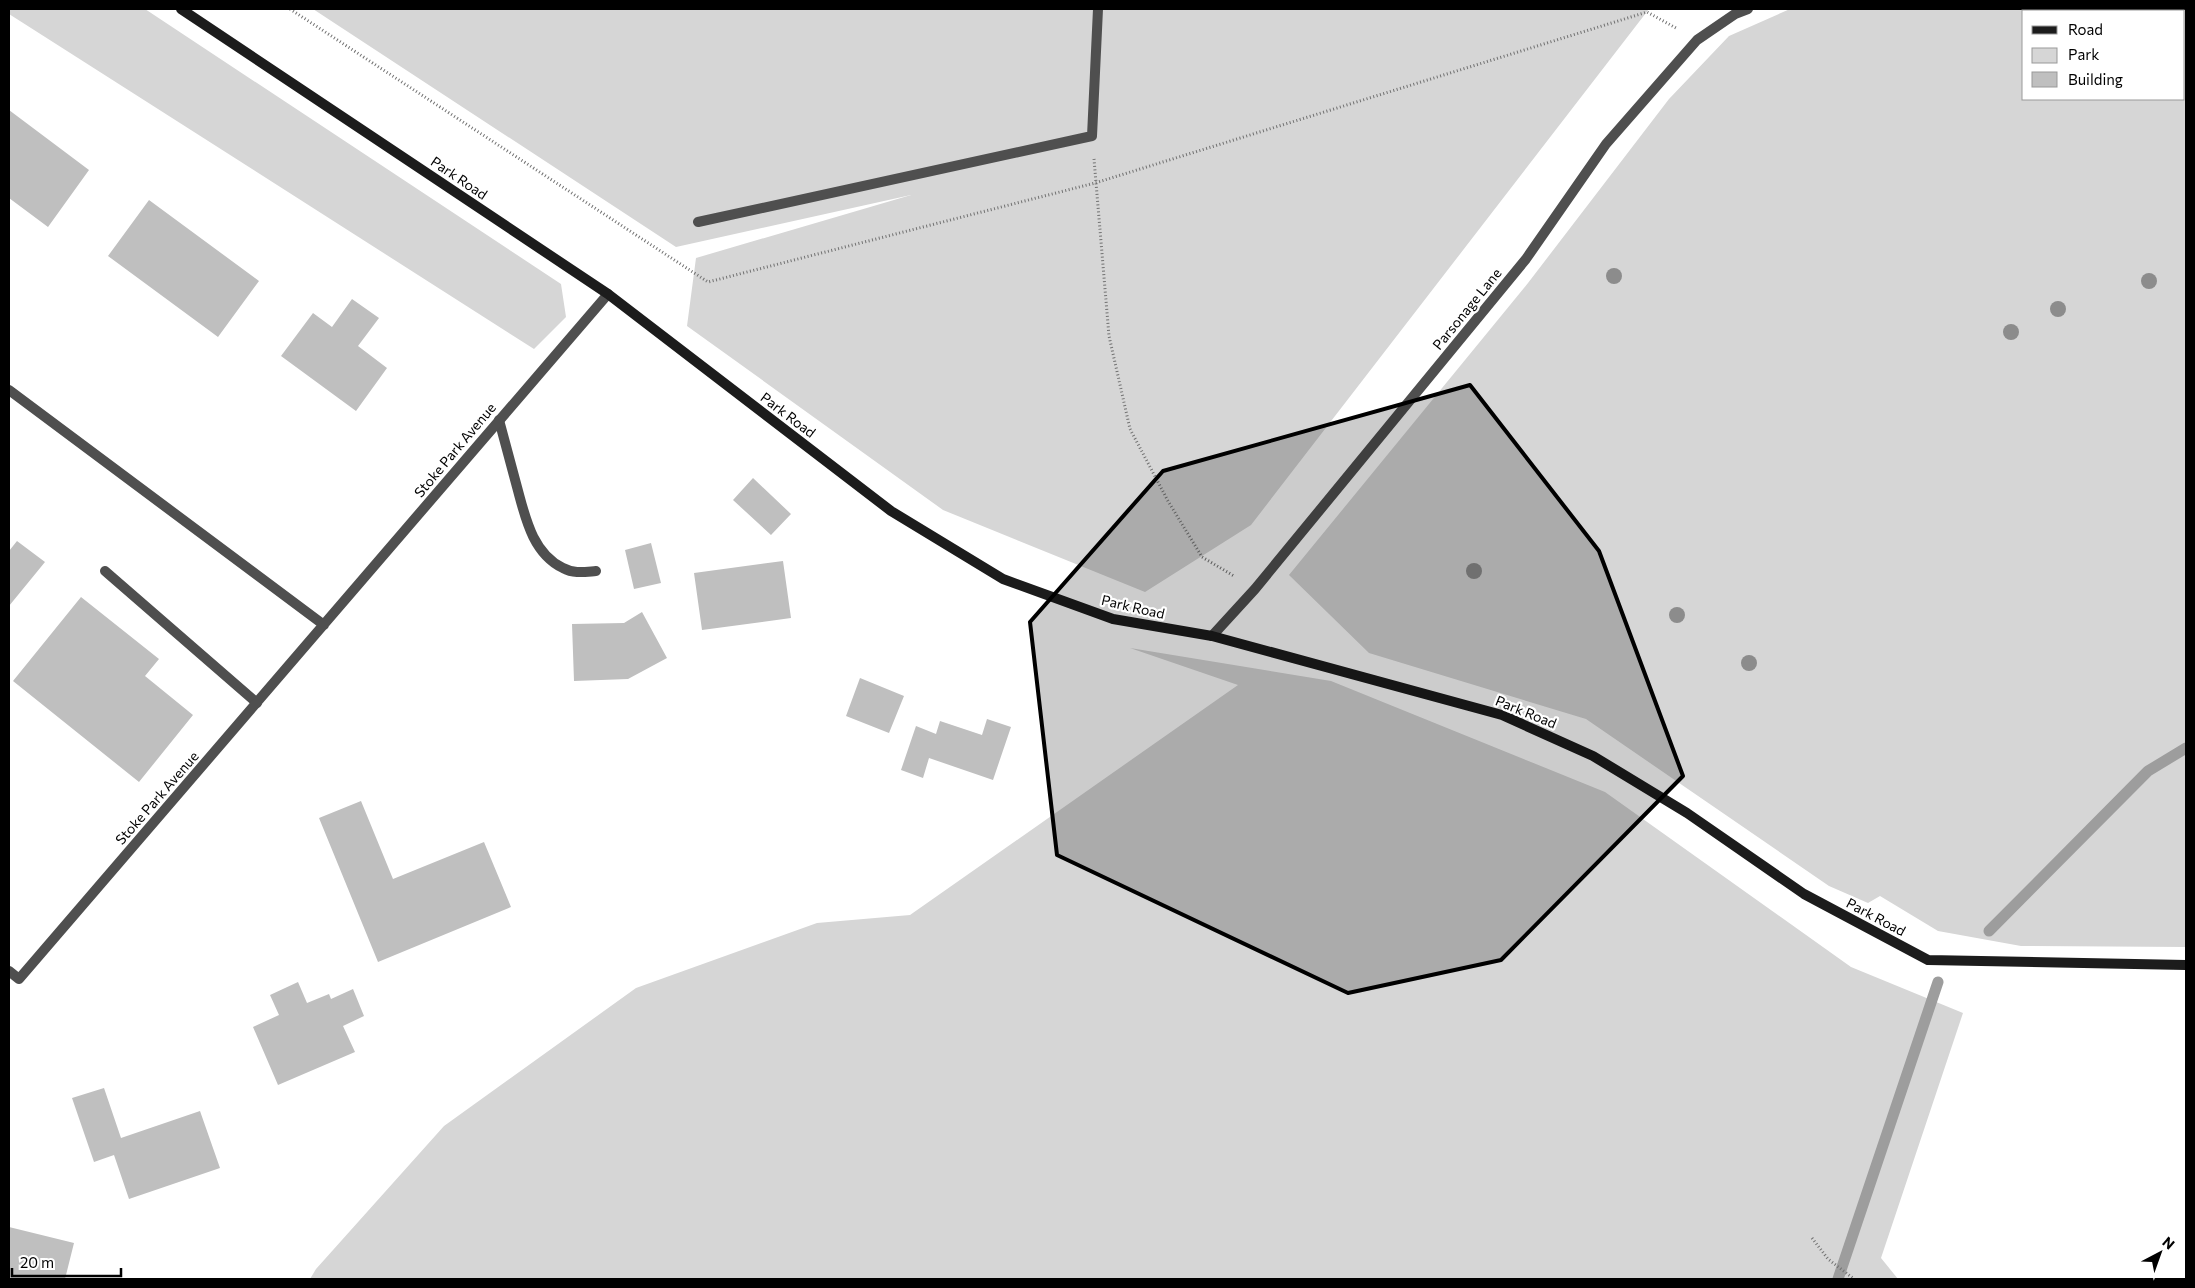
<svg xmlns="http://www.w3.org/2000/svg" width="2195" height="1288" font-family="Commissioner,sans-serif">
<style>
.green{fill:#d6d6d6;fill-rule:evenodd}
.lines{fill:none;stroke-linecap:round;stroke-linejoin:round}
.stream{stroke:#9d9d9d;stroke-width:11}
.building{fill:#bfbfbf}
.path{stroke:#717171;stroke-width:3;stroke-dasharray:1 2.5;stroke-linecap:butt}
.service{stroke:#4f4f4f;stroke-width:10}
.minor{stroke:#4f4f4f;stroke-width:10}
.secondary{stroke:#1c1c1c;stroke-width:10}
.tree{fill:#8c8c8c}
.marked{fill:#000;fill-opacity:0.2;stroke:#000;stroke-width:4;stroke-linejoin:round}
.labels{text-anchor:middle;stroke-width:4.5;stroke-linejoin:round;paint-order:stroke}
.street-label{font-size:14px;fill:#000;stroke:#fff}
</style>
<rect width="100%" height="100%" fill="#fff"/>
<path class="green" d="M9,9H145L561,284L566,317L534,349L9,14Z
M313,9H1649L1251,525L1145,592L943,510L687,326L696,258L911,195L676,247Z
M1790,9H2186V947L2021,946L1938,931L1880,896L1868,903L1829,886L1586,719L1369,653L1289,575L1528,283L1669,99L1729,36ZM2184,11V99H2024V11Z
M1130,648L1331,681L1605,792L1851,967L1963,1013L1881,1258L1898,1279H310L316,1269L444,1126L636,988L817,923L910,915L1238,685Z"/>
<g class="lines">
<path class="stream" d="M1989,931L2148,771L2186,748
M1838,1279L1938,982"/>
</g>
<path class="building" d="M9,110L89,170L48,227L9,198Z
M149,200L259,281L218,337L108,256Z
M352,299L379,318L358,346L387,368L356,411L281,356L313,313L332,327Z
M753,478L791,514L771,535L733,500Z
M17,541L45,562L9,606V551Z
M651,543L661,583L634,589L625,550Z
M783,561L791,618L702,630L694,573Z
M81,597L159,659L145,676L193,715L139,782L13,681Z
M642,612L667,658L628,679L574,681L572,624L624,623Z
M860,678L904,696L889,733L846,716Z
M987,719L1011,727L993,780L929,758L923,778L901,770L916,726L936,734L940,721L982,735Z
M361,801L393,879L484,842L511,907L378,962L319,818Z
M298,982L307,1003L329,994L331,999L353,989L364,1016L343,1026L355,1052L278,1085L253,1027L279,1015L270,995Z
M104,1088L121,1138L200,1111L220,1168L129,1199L114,1155L94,1162L72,1098Z
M9,1227L74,1243L65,1279H9Z"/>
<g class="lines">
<path class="path" d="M290,9L708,282L1095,183L1647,12L1676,28
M1094,159L1109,336L1130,429L1168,501L1202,557L1234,576
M1812,1238L1828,1259L1854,1279"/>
<path class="service" d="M698,222L1092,136L1098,9
M499,420C505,442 511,465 517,487C525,516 532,553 563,568C574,574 584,572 596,571
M105,571L257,703"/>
<path class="minor" d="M9,390L324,625
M1212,636L1255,589L1526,259L1606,144L1697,40L1735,14L1748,9
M9,971L19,979L608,294"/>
<path class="secondary" d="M181,9L608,294L891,511L1003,579L1113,619L1212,636L1502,715L1593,756L1687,813L1804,894L1928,960L2186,965"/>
</g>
<g class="tree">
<circle cx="1614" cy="276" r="8"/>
<circle cx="2149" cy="281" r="8"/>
<circle cx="2058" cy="309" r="8"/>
<circle cx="2011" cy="332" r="8"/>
<circle cx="1474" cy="571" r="8"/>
<circle cx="1677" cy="615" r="8"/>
<circle cx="1749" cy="663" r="8"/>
</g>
<path class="marked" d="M1470,385L1599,551L1683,776L1501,960L1348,993L1057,855L1030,622L1163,471Z"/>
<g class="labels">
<g class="street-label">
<text transform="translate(459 178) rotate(34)" y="5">Park Road</text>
<text transform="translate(1467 309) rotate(-51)" y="5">Parsonage Lane</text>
<text transform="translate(788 415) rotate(37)" y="5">Park Road</text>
<text transform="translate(455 450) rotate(-50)" y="5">Stoke Park Avenue</text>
<text transform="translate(1133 607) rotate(13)" y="5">Park Road</text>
<text transform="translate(1526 712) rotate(22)" y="5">Park Road</text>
<text transform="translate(157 798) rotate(-49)" y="5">Stoke Park Avenue</text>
<text transform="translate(1876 917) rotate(28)" y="5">Park Road</text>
</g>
</g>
<rect width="2195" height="1288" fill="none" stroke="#000000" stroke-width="20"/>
<rect x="2022" y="10" width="162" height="90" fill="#ffffff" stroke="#999999"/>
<rect x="2032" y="26" width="25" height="8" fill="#1c1c1c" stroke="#999999"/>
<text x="2068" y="35" font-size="15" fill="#000000">Road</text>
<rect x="2032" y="48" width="25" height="15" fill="#d6d6d6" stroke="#999999"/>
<text x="2068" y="60" font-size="15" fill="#000000">Park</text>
<rect x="2032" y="72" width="25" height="15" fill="#bfbfbf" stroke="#999999"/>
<text x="2068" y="85" font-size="15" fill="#000000">Building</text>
<g transform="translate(2160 1253) rotate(41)" stroke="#ffffff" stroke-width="4" paint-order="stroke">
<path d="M0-4L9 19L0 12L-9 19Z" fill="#000000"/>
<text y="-8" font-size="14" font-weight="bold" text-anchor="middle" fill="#000000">N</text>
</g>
<path d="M12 1268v8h109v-8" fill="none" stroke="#000000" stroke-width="2.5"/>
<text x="20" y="1268" font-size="15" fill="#000000" stroke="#ffffff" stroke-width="4" paint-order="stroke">20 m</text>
</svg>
